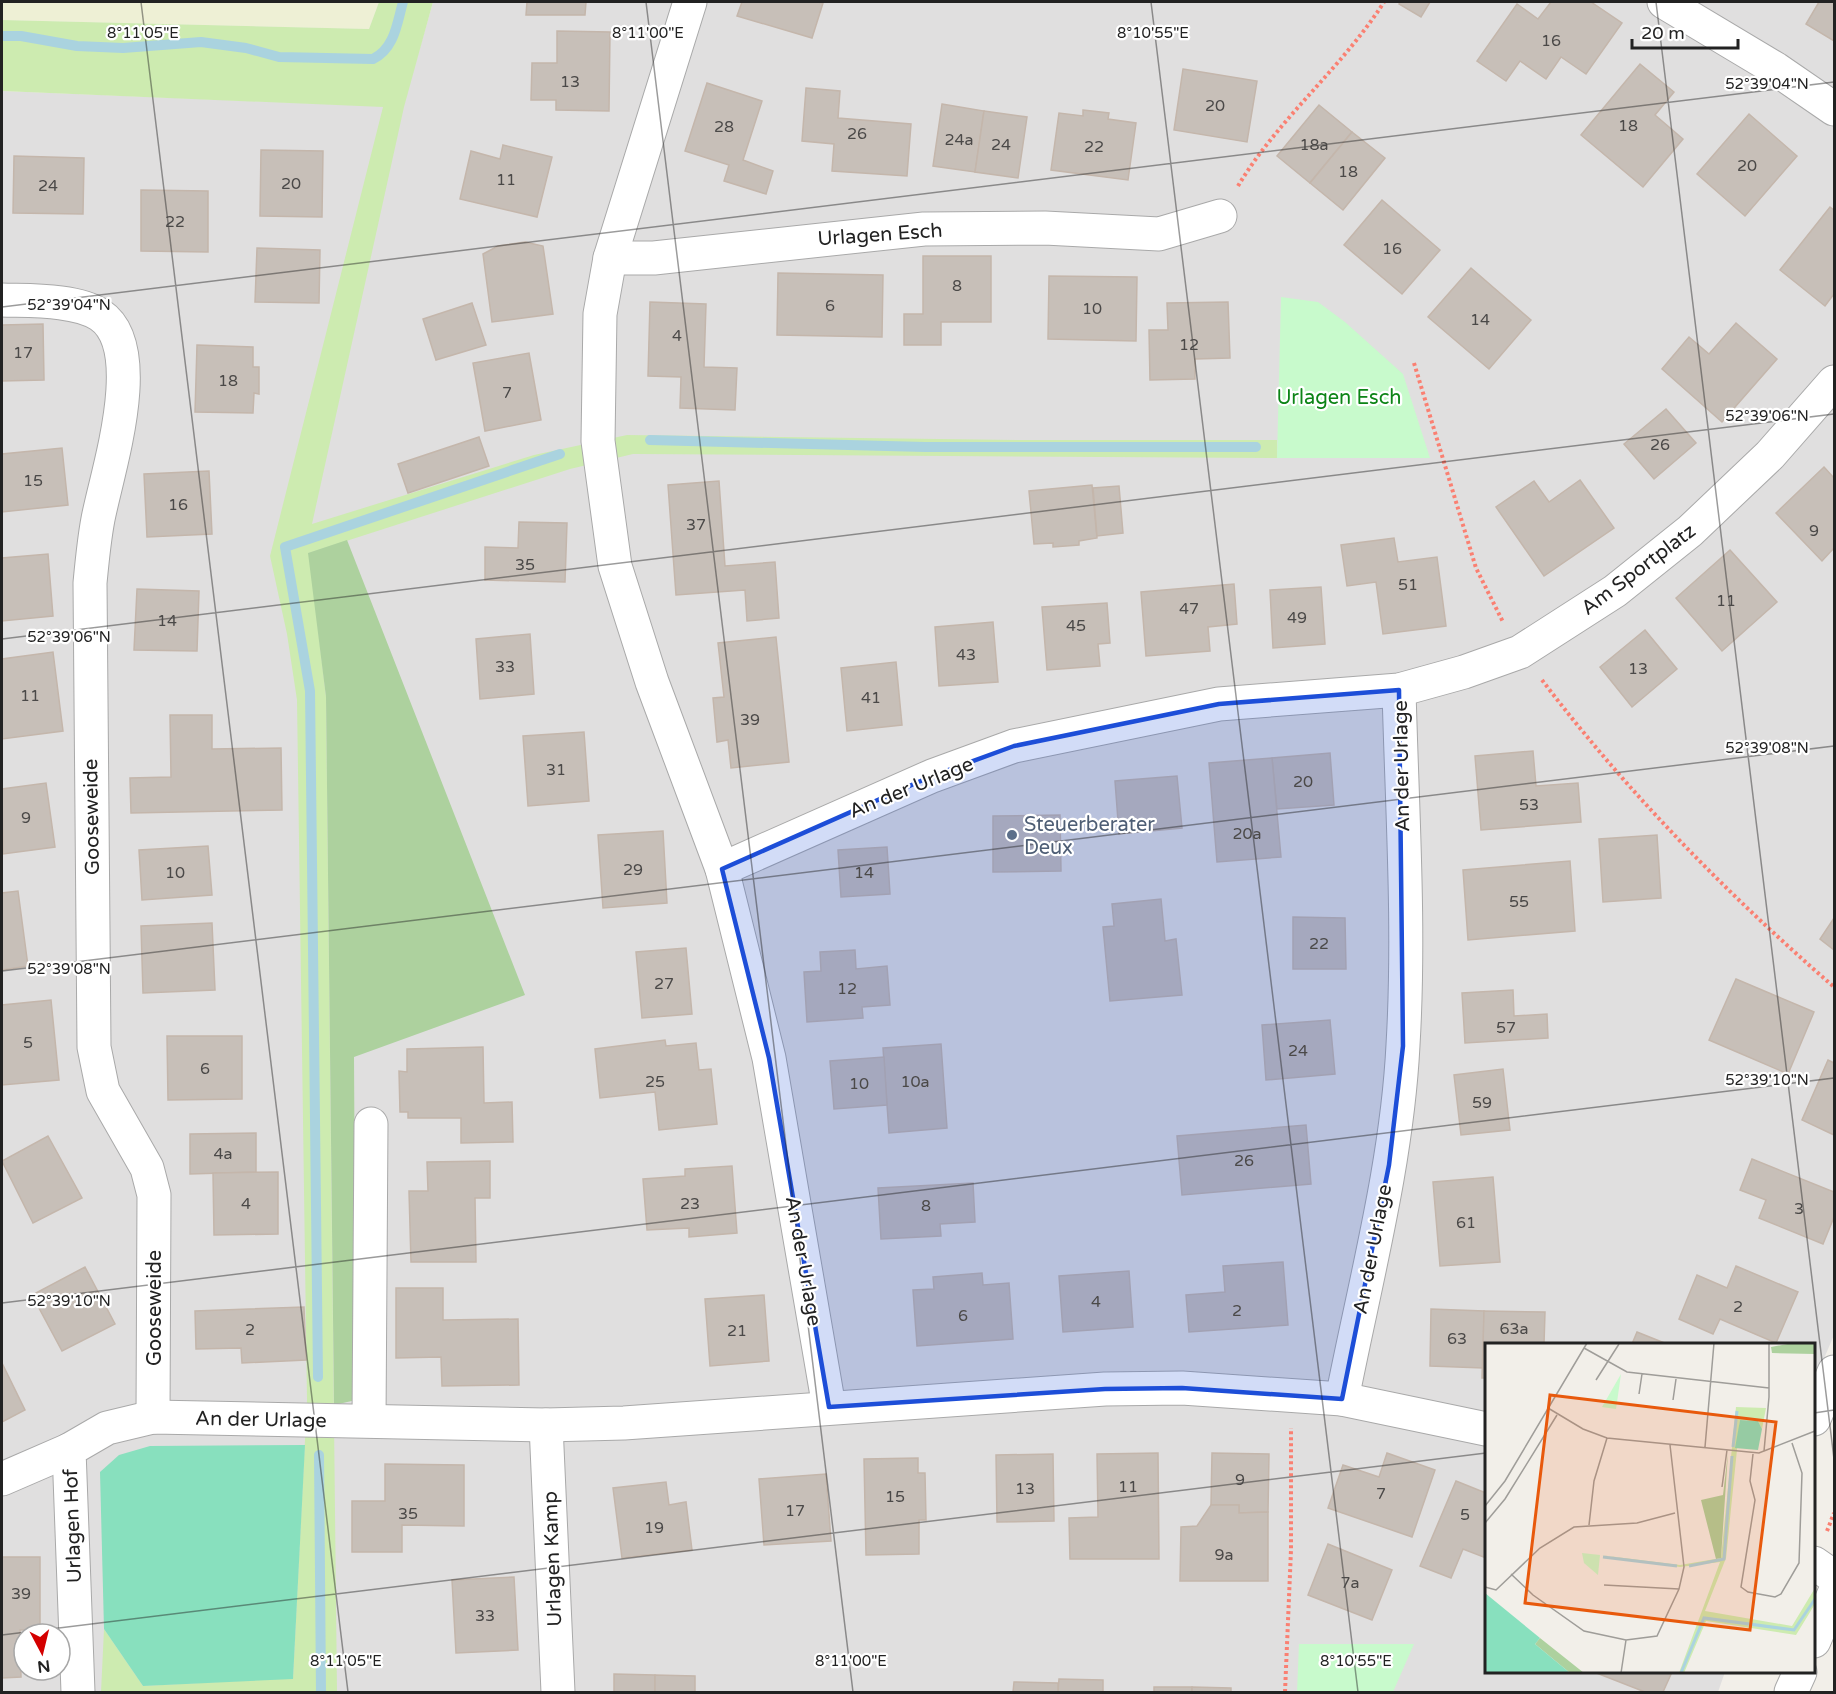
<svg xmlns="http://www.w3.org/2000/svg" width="1836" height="1694" viewBox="0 0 1836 1694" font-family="'Varela Round',sans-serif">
<rect width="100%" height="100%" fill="#f2efe9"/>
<!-- residential -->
<path fill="#e0dfdf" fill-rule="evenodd" d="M433 2H1834V1335L1814 1382V1344H1486V1672H1725L1718 1692H2V91L403 107ZM24 1634H60V1670H24Z"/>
<!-- farmland -->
<path fill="#eef0d5" d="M2 2H379L369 29 2 20Z"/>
<!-- grass -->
<path fill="#cdebb0" d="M379 2H433L404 107 312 524 534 455 627 435 1021 440H1277V458L633 454 570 469 309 553 326 697 337 1692H101L104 1629 143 1686 293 1678 307 1400 297 700 287 634 270 556 383 107 2 91V20L369 29Z"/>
<!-- forest -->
<path fill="#add19e" d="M347 540 525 995 354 1057 356 1400 334 1405 326 697 308 553Z"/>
<!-- park -->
<g fill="#c8facc">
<path d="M1281 297 1318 302 1345 322 1403 374 1430 458H1277Z"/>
<path d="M1299 1644H1414L1393 1692H1297Z"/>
</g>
<!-- pitch -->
<path fill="#88e0be" d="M305 1445 293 1679 143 1686 104 1629 100 1472 119 1455 150 1446Z"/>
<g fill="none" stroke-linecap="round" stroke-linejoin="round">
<!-- stream -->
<g stroke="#aad3df" stroke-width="10">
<path d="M2 36H21L77 46 123 48 201 42 246 48 279 57 373 59C395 48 397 23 403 2"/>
<path d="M650 440 925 447H1256"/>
<path d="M318 1377 310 691 285 547 560 454"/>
<path d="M319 1455 321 1692"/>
</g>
</g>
<!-- building -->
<g fill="#c7bfb8" stroke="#c4b6ab" stroke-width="1.5">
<path d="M527 2H586L585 15H526Z"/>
<path d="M742 2H817L823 3 812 38 737 16Z"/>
<path d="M1400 2H1430L1421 17 1399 4Z"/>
<path d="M1551 2H1591L1622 23 1586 74 1561 57 1546 79 1520 61 1506 81 1477 61 1517 4 1538 19Z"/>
<path d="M1819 2H1834V41L1806 24Z"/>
<path d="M557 31 610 32 609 111 556 110V100H531L532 63H557Z"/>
<path d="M1640 64 1674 92 1655 115 1683 139 1643 187 1581 135Z"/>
<path d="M1183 69 1257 81 1247 142 1174 130Z"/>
<path d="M707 83 762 101 743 160 773 171 766 194 724 181 729 165 685 151Z"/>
<path d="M806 88 840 91 838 118 911 124 907 176 832 171 834 144 802 141Z"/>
<path d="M942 104 984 111 975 172 933 166Z"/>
<path d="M1319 105 1352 132 1310 183 1277 156Z"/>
<path d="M1083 110 1109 113 1108 119 1136 123 1128 180 1051 170 1059 113 1083 116Z"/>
<path d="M984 111 1027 117 1018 178 975 172Z"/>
<path d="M1749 114 1797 156 1745 216 1697 174Z"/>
<path d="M1352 132 1385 158 1343 210 1310 183Z"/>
<path d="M503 145 552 157 537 217 460 199 471 151 500 159Z"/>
<path d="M261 150 323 151 322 217 260 216Z"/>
<path d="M14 156 84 158 83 214 13 213Z"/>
<path d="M141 190 208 191V252L141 251Z"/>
<path d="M1382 200 1440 250 1402 294 1344 245Z"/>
<path d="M1830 207 1834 210V294L1825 306 1780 270Z"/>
<path d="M525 242 543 246 553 314 492 322 483 254 498 246Z"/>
<path d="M257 248 320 250 319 303 255 302Z"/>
<path d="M923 256H991V322H941V345H904V314H923Z"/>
<path d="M1471 268 1531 320 1489 369 1428 317Z"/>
<path d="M778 273 883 275 882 337 777 335Z"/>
<path d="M1049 276 1137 277 1136 341 1048 339Z"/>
<path d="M650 302 706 304 704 367 737 368 735 410 680 408 681 377 648 376Z"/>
<path d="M1228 302 1230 358 1195 359V379L1150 380 1149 330H1168L1167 303Z"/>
<path d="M472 303 486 345 436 360 423 319Z"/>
<path d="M1736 323 1777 359 1722 422 1662 369 1689 337 1709 354Z"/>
<path d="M43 324 44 380 2 381V325Z"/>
<path d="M197 345 253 347V367H259V394L254 393 253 413 195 412Z"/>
<path d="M529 353 541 420 485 431 473 363Z"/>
<path d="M1666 409 1696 443 1654 479 1624 444Z"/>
<path d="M479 437 489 466 408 493 398 464Z"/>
<path d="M62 448 68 505 2 512V454Z"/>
<path d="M1824 467 1834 478V548L1822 561 1776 513Z"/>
<path d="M209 471 212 534 147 537 144 474Z"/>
<path d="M1580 480 1614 528 1544 576 1496 507 1534 481 1549 502Z"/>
<path d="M719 481 725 566 775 562 779 618 747 621 745 590 676 595 668 485Z"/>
<path d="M1092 485 1097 538 1079 541V545L1053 547V543L1034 544 1029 491Z"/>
<path d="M1119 486 1123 533 1097 536 1093 488Z"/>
<path d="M519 522 567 523 565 582 485 580V547L518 548Z"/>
<path d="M1394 538 1398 562 1437 557 1446 626 1383 634 1376 582 1347 586 1341 545Z"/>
<path d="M1730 550 1777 602 1722 651 1676 598Z"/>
<path d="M48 554 53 616 2 621V558Z"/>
<path d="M1234 584 1237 624 1208 627 1210 651 1146 656 1141 592Z"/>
<path d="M1321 587 1325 644 1273 648 1270 590Z"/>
<path d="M137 589 199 591 197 651 134 650Z"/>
<path d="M1107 603 1110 643 1098 644 1100 666 1047 670 1042 607Z"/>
<path d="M993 622 998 682 939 686 935 627Z"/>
<path d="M1645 630 1677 669 1632 707 1600 667Z"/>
<path d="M530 634 534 694 480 699 476 639Z"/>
<path d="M776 637 789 762 731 768 728 740 717 742 713 698 724 697 718 643Z"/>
<path d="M53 652 63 731 2 739V659Z"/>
<path d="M896 662 902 725 847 731 841 668Z"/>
<path d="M170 715H212V749L281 748 282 810 131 813 130 778 171 777Z"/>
<path d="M584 732 589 801 528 806 523 736Z"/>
<path d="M1533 751 1536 786 1578 783 1581 822 1481 830 1475 756Z"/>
<path d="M1330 753 1334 805 1277 809 1272 758Z"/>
<path d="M1272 758 1281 857 1217 862 1209 763Z"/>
<path d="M1177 776 1182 828 1119 834 1115 781Z"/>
<path d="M46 783 55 847 3 854 2 789Z"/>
<path d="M1060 815 1061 871 993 872V816Z"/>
<path d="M663 831 667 903 603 908 598 835Z"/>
<path d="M1657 835 1661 898 1603 902 1599 839Z"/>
<path d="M208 846 212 895 142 900 139 850Z"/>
<path d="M887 847 890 894 841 897 838 850Z"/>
<path d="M1570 861 1575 931 1468 940 1463 870Z"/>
<path d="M18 891 28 966 2 970V893Z"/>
<path d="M1161 899 1165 941 1176 939 1182 995 1110 1001 1103 927 1114 926 1112 904Z"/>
<path d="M1293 917 1345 918 1346 969H1293Z"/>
<path d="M1834 918V950L1820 939Z"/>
<path d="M212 923 215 990 143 993 141 926Z"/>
<path d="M686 948 692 1014 642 1018 636 952Z"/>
<path d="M855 950 856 969 887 966 890 1005 862 1007 863 1018 807 1022 804 972 821 971 820 952Z"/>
<path d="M1736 979 1814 1012 1788 1074 1709 1040Z"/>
<path d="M1513 990 1514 1016 1547 1014 1548 1038 1465 1043 1462 993Z"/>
<path d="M51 1000 59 1080 2 1085V1005Z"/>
<path d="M1330 1020 1335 1074 1266 1080 1262 1025Z"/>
<path d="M167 1036H242V1099L168 1100Z"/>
<path d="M665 1040 666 1046 696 1043 699 1070 711 1069 717 1124 659 1130 655 1092 600 1098 595 1049Z"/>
<path d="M941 1044 947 1128 889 1133 883 1048Z"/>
<path d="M483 1047 484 1103 512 1102 513 1142 461 1143V1118H408V1112H400L399 1071 407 1072V1049Z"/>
<path d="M884 1057 887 1105 834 1109 830 1061Z"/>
<path d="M1828 1060 1834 1063V1135L1802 1120Z"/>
<path d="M1503 1069 1510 1130 1461 1135 1454 1075Z"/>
<path d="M1306 1125 1311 1184 1182 1195 1177 1136Z"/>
<path d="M256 1133V1172L190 1174V1134Z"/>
<path d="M48 1136 82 1198 33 1223 2 1161Z"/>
<path d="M1752 1159 1834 1192V1217L1823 1244 1759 1218 1766 1200 1740 1190Z"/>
<path d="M490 1161V1198H475L476 1262H411L409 1191H428L427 1162Z"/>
<path d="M732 1166 737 1233 689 1237V1228L647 1230 643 1179 685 1176V1169Z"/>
<path d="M278 1172V1234L214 1235 213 1173Z"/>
<path d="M1493 1177 1500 1262 1440 1266 1433 1182Z"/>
<path d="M973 1183 975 1222 940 1224 941 1236 881 1239 878 1188Z"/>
<path d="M1283 1262 1288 1325 1189 1332 1186 1295 1225 1292 1223 1266Z"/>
<path d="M1736 1266 1798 1292 1776 1343 1720 1319 1713 1334 1679 1319 1697 1275 1727 1288Z"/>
<path d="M85 1267 115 1324 62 1351 32 1295Z"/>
<path d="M1129 1271 1133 1327 1063 1332 1059 1276Z"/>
<path d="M982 1273 983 1285 1009 1283 1013 1339 917 1346 913 1290 934 1289 933 1277Z"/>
<path d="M396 1288H443V1320L518 1319 519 1385 442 1386 441 1357 396 1358Z"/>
<path d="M764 1295 769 1361 710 1366 705 1299Z"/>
<path d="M304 1307 306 1360 242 1363 241 1348 196 1349 195 1311Z"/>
<path d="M1431 1309 1484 1311 1483 1368 1430 1366Z"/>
<path d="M1484 1311 1545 1312 1544 1344H1486V1378H1482Z"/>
<path d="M1637 1332 1667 1344H1632Z"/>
<path d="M2 1363 25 1410 2 1422Z"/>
<path d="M1158 1453 1159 1559H1070L1069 1518 1098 1517 1097 1454Z"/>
<path d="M1212 1453 1269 1454 1268 1512 1239 1513V1505H1211Z"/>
<path d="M1387 1453 1435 1470 1412 1537 1328 1508 1343 1465 1379 1477Z"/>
<path d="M1053 1454 1054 1521 997 1522 996 1455Z"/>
<path d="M918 1458V1473H925L926 1520H919V1554L866 1555 864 1459Z"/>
<path d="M385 1464 464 1465V1526L402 1525V1552H352V1501H385Z"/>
<path d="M826 1474 831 1541 764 1545 759 1479Z"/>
<path d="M1456 1481 1486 1493V1558L1463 1549 1451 1578 1420 1566Z"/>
<path d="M666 1482 669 1505 686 1502 692 1550 622 1558 613 1488Z"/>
<path d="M1211 1505H1239V1513L1268 1512V1581H1180L1181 1527 1197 1526Z"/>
<path d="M1328 1544 1392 1570 1372 1620 1308 1595Z"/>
<path d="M2 1557H40V1630H20L21 1677 2 1678Z"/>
<path d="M514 1577 518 1650 456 1653 452 1580Z"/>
<path d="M1594 1672H1672L1663 1692H1645Z"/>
<path d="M614 1674 655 1675V1692H614Z"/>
<path d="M655 1675 695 1676V1692H655Z"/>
<path d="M1059 1679 1103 1680V1692H1058Z"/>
<path d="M1014 1682 1058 1683V1692H1013Z"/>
<rect x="1154" y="1687" width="38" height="5"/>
<path d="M1192 1687 1231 1688V1692H1192Z"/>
</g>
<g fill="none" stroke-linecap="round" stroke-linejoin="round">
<!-- minor casing -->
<g stroke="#a9a9a9" stroke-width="35">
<g id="minor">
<path d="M690 2 610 258 600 314 598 441 615 566 652 682 722 869 769 1058 829 1407"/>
<path d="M1664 2 1776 69 1834 109"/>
<path d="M610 258H654L924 229 1045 228 1159 234 1220 216"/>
<path d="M2 300C29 301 76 299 100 315 149 348 107 472 98 519 94 540 92 562 90 583L94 1047 103 1091 147 1168 154 1195 153 1417"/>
<path d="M722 869 932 776 1014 746 1219 704 1399 690 1464 672 1520 652 1615 591 1690 531 1770 455 1834 382"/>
<path d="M1342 1399C1365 1282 1397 1164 1403 1045 1410 927 1402 808 1399 690"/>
<path d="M1814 1419 1834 1372"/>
<path d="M369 1420 371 1124"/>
<path d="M546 1425 558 1692"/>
<path d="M2 1479 69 1450"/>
<path d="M1814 1563 1834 1577"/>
<path d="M1814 1641 1834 1594"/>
<path d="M78 1692 69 1450 107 1428 153 1417 546 1425 624 1423 1105 1389 1182 1388 1342 1399 1486 1429"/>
<path d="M1791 1692 1800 1672"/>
</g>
</g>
<!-- path -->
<g stroke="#fa8072" stroke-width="4" stroke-dasharray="3 3" stroke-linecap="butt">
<path d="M1238 186C1278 119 1342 68 1384 2"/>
<path d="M1414 363 1476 568 1503 622"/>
<path d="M1542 680C1628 793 1727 894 1834 987"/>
<path d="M1827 1531 1834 1513"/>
<path d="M1285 1692 1291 1550V1428"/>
</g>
<!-- minor -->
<use href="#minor" stroke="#fff" stroke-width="33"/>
</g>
<!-- marked area -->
<path fill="#1d4ed8" fill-opacity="0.2" stroke="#1d4ed8" stroke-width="4.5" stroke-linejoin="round" d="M1399 690 1403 1046 1389 1165 1342 1399 1182 1388 1105 1389 829 1407 769 1058 722 869 932 776 1014 746 1219 704Z"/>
<!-- ticks -->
<path fill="none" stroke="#222" stroke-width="1.5" stroke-opacity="0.45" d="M141 2 348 1692M646 2 853 1692M1151 2 1358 1692M1656 2 1834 1459M2 307 1834 82M2 639 1834 414M2 971 1834 746M2 1303 1834 1078M1814 1413 1834 1410M2 1635 1486 1453"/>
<!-- markers -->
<circle fill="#5c6f8a" stroke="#fff" stroke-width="2" cx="1012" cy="835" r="6"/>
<g text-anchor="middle" stroke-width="4.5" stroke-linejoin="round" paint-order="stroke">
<!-- number labels -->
<g font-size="16" fill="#4b4948">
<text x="1551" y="46">16</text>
<text x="570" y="87">13</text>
<text x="1215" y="111">20</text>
<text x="1628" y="131">18</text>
<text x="724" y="132">28</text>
<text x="857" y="139">26</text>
<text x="959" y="145">24a</text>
<text x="1001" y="150">24</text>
<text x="1314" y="150">18a</text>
<text x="1094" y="152">22</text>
<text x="1747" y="171">20</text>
<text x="1348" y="177">18</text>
<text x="506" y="185">11</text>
<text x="291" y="189">20</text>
<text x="48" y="191">24</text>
<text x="175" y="227">22</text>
<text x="1392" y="254">16</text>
<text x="957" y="291">8</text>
<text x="830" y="311">6</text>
<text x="1092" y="314">10</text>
<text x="1480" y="325">14</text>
<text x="677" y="341">4</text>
<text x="1189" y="350">12</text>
<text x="23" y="358">17</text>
<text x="228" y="386">18</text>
<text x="507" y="398">7</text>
<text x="1660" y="450">26</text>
<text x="33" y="486">15</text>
<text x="178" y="510">16</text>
<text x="696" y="530">37</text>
<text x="1814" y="536">9</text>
<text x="525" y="570">35</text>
<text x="1408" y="590">51</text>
<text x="1726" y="606">11</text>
<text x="1189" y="614">47</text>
<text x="1297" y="623">49</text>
<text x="167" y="626">14</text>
<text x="1076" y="631">45</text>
<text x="966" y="660">43</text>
<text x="505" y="672">33</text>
<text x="1638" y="674">13</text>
<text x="30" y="701">11</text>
<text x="871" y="703">41</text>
<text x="750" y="725">39</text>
<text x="556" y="775">31</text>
<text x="1303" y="787">20</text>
<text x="1529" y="810">53</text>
<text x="26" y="823">9</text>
<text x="1247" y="839">20a</text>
<text x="633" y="875">29</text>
<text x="175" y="878">10</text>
<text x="864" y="878">14</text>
<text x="1519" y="907">55</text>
<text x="1319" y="949">22</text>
<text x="664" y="989">27</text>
<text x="847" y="994">12</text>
<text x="1506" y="1033">57</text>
<text x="28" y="1048">5</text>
<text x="1298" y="1056">24</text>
<text x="205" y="1074">6</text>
<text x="655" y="1087">25</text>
<text x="915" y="1087">10a</text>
<text x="859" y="1089">10</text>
<text x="1482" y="1108">59</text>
<text x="223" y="1159">4a</text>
<text x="1244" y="1166">26</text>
<text x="246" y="1209">4</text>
<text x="690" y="1209">23</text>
<text x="926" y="1211">8</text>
<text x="1799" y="1214">3</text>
<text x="1466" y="1228">61</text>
<text x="1096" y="1307">4</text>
<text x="1738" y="1312">2</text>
<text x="1237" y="1316">2</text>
<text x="963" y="1321">6</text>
<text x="1514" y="1334">63a</text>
<text x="250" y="1335">2</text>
<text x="737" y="1336">21</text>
<text x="1457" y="1344">63</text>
<text x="1240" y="1485">9</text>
<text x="1128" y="1492">11</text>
<text x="1025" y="1494">13</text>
<text x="1381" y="1499">7</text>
<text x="895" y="1502">15</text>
<text x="795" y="1516">17</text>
<text x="408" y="1519">35</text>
<text x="1465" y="1520">5</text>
<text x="654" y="1533">19</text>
<text x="1224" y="1560">9a</text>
<text x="1350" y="1588">7a</text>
<text x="21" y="1599">39</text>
<text x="485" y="1621">33</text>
</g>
<!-- street labels -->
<g font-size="20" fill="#222" stroke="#fff">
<text transform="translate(880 234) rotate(-4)" y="7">Urlagen Esch</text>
<text transform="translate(1638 569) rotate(-37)" y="7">Am Sportplatz</text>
<text transform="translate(1401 766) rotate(-91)" y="7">An der Urlage</text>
<text transform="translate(911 787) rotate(-22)" y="7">An der Urlage</text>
<text transform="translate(91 817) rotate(-91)" y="7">Gooseweide</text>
<text transform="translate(1372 1249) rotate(-79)" y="7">An der Urlage</text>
<text transform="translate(804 1261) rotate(80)" y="7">An der Urlage</text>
<text transform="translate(154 1308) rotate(-90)" y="7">Gooseweide</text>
<text transform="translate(261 1419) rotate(1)" y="7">An der Urlage</text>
<text transform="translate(72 1526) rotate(-92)" y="7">Urlagen Hof</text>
<text transform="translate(552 1559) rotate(-92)" y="7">Urlagen Kamp</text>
</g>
<!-- park labels -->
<g font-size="20" fill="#0c8416" stroke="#fff">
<text x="1339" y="404">Urlagen Esch</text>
</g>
<!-- service labels -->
<g font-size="20" fill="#4e5e75" stroke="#fff" text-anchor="start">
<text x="1024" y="831">Steuerberater<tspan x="1024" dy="23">Deux</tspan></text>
</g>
</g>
<!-- overview -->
<g transform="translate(1485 1343)">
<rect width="330" height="330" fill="#f2efe9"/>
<path d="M251 64 281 65 277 86 273 78 255 77 241 215 220 268 307 283 330 245V261L311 292 221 278 199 330H194L235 219 195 224 115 212 195 222 236 215Z" fill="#cdebb0"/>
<path d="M308 0H330V11L287 10 286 4ZM243 110 236 215 231 216 216 157 238 152ZM55 295 99 330H85L50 301Z" fill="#add19e"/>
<path d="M136 31 131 66 117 64ZM97 210 115 212 113 232 99 220Z" fill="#c8facc"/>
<path d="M255 77 273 78 277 86 273 107 250 105ZM0 250 55 295 50 301 85 330H0Z" fill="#88e0be"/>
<path fill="none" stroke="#aad3df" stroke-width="3" d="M248 104 252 68M118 214 192 223M204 223 239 216 247 113M196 330 219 275 309 287 330 256"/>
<path fill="none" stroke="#9f9d99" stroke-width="1.5" d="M99 5 142 29 284 45M111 37 134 1M154 51 157 31M188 57 191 36M63 65 98 86 122 95 274 110 279 108 284 54V0M220 104 229 0M279 108 330 88M268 111 265 138 270 157 256 244 263 249 290 254 296 251 314 220 317 130 307 100M237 144 242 107M0 163 20 138 102 0M0 180 20 156 72 72M104 182 109 138 122 95M26 231 48 252 99 288 141 297 172 293 194 246 199 224 185 102M119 242 194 246M0 244 11 247 55 205 89 184 152 180 190 170M136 330 141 297"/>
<path fill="#e8590c" fill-opacity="0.15" stroke="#e8590c" stroke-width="3" d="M65 52 291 79 265 287 40 260Z"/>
<rect width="330" height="330" fill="none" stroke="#222" stroke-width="3"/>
</g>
<g font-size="15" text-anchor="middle" fill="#222" stroke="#fff" stroke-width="4.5" stroke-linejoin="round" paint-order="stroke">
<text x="143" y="38">8°11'05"E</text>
<text x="648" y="38">8°11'00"E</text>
<text x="1153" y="38">8°10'55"E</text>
<text x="1767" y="89">52°39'04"N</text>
<text x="69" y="310">52°39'04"N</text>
<text x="1767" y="421">52°39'06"N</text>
<text x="69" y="642">52°39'06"N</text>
<text x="1767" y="753">52°39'08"N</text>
<text x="69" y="974">52°39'08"N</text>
<text x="1767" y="1085">52°39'10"N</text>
<text x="69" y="1306">52°39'10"N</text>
<text x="346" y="1666">8°11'05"E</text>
<text x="851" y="1666">8°11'00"E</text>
<text x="1356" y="1666">8°10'55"E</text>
</g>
<!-- border -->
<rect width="1836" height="1694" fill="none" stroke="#222222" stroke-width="6"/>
<!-- north arrow -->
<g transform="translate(42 1652) rotate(173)"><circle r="28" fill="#ffffff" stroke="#a7a7a7" stroke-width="1.5"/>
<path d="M0-4.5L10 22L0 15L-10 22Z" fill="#d40000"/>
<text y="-9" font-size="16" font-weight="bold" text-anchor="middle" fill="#222222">N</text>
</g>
<!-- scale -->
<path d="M1632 39v9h106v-9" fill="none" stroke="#222222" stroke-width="3"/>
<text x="1641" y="39" font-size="18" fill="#222222" stroke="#ffffff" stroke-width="4.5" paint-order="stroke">20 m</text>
</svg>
